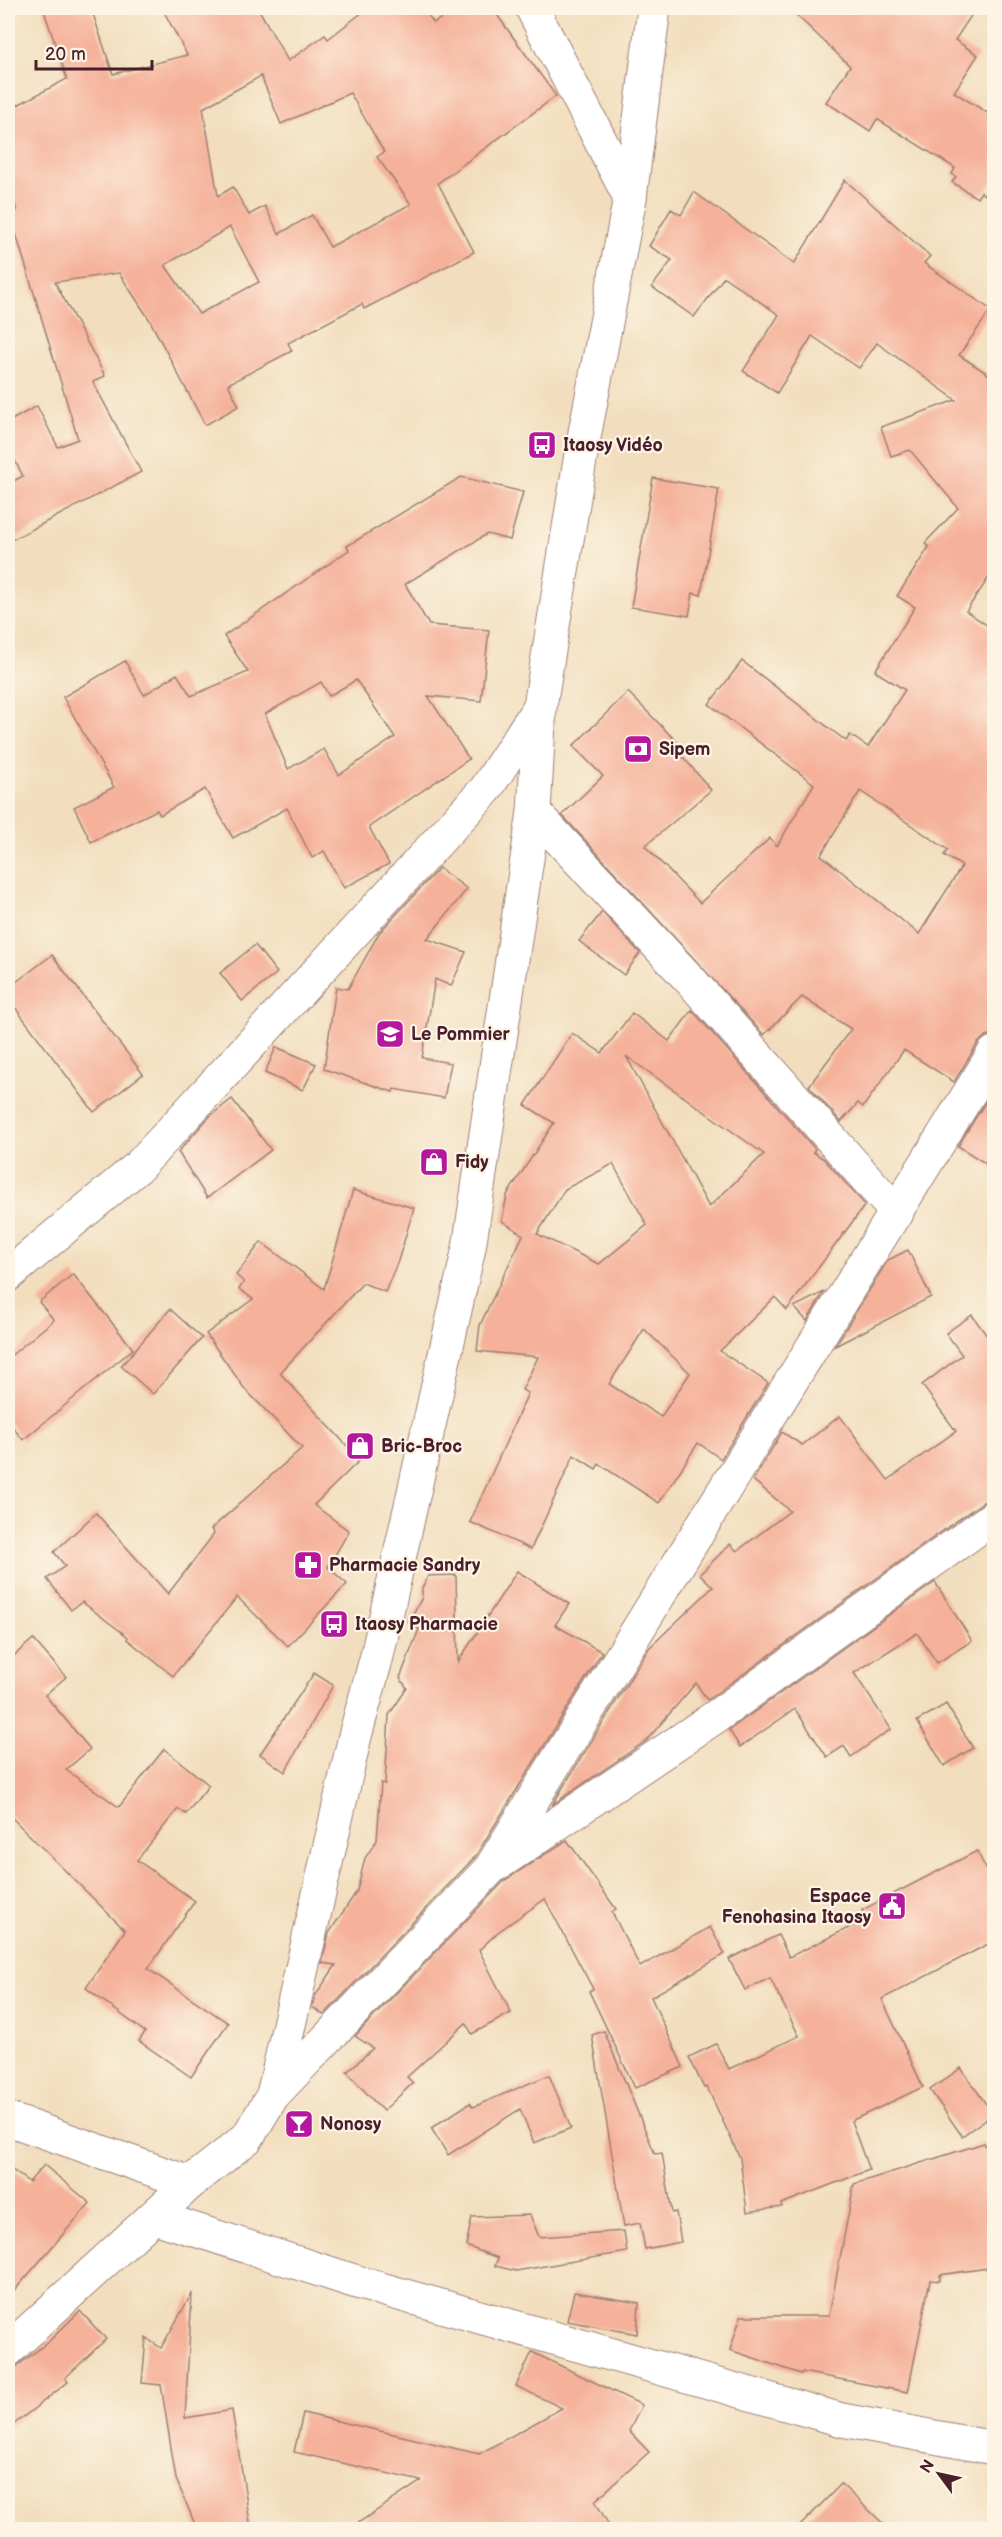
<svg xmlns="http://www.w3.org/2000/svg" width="1002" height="2537" viewBox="0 0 1002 2537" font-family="'Balsamiq Sans',sans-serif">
<rect width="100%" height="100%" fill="#fcf5e5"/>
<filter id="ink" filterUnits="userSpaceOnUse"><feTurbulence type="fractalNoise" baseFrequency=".0167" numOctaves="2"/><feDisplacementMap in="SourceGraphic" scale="12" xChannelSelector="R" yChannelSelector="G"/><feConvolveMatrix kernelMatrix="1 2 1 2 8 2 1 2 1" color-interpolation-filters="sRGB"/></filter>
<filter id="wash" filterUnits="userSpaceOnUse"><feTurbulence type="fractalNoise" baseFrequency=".008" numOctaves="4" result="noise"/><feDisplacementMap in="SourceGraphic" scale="24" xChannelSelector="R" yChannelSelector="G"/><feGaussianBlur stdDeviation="1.35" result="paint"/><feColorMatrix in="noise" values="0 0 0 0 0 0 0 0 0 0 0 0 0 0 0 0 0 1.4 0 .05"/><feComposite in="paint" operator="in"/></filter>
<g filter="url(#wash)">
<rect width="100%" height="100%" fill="#f2debe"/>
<g id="blocks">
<!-- building -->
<g fill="#f5b19a" fill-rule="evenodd">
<path d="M43 8H91L113 74 187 55 162 8H258L288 61 325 35 328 39 368 8H422L434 23 456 8H492L556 96 438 183 474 252 364 309 362 304 288 343 292 351 228 384 239 406 205 425 149 319 119 273 55 282 105 376 93 382 141 472 8 542V484L23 476 8 448V422L37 406 58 447 78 439 10 214 17 211 8 180V110L67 79ZM261 76 281 124 350 93 384 152 377 157 411 204 330 247 312 215 279 234 265 206 249 215 233 187 218 196 203 108ZM230 227 259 282 199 314 165 265Z"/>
<path d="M789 8H976L955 40 978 55 954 92 994 117V179L984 195 981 192 977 198 952 182 956 177 952 174 955 168 877 119 870 131 826 102 850 66Z"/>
<path d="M845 180 930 256 924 263 991 310 959 355 994 378V570L966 611 994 630V1034L986 1036 978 1043 954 1082 904 1050 863 1107 858 1103 841 1122 809 1086 851 1029 802 997 764 1035 562 815 603 776 573 746 628 692 677 742 673 745 711 790 645 846 700 903 770 838 777 846 814 784 709 704 742 661 846 741 850 735 868 747 905 690 875 671 915 607 897 596 929 547 925 543 958 508 910 450 891 456 881 427 956 400 877 343 859 368 812 336 777 393 743 371 779 315 724 277 694 317 652 287 672 260 649 246 671 209 681 215 694 192 794 264ZM860 791 948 850 944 855 962 866 919 934 821 855Z"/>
<path d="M461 477 523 492 510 540 487 534 405 584 429 625 489 630 481 701 428 696 469 759 369 827 389 864 344 888 324 851 312 858 287 808 233 838 205 789 160 815 157 810 91 842 74 807 114 787 63 697 125 661 144 695 177 674 191 696 248 672 224 636 349 550 347 546ZM356 680 395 737 339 775 324 749 288 769 265 714 321 682 329 696Z"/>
<path d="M653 478 719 489 701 595 693 593 689 616 631 607Z"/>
<path d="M439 868 467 889 427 939 466 952 451 986 435 979 422 1058 451 1063 444 1098 394 1089 393 1092 324 1069 336 987 348 989 379 933Z"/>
<path d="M602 912 640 953 624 975 579 941Z"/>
<path d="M255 945 277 973 242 1001 220 973Z"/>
<path d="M52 955 143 1074 94 1112 8 998V988Z"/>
<path d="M692 1010 815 1149 813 1152 824 1159 865 1205 787 1310 775 1297 720 1351 768 1383 721 1459 698 1443 659 1503 599 1464 596 1469 574 1455 531 1549 470 1522 528 1393 522 1390 538 1357 477 1351 480 1325 523 1235 502 1221 507 1195 554 1123 525 1105 572 1033 602 1053 632 1013 669 1041ZM626 1056 764 1154 709 1207ZM613 1164 647 1225 599 1264 537 1234 565 1189ZM644 1329 690 1373 661 1417 609 1384Z"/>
<path d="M276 1047 316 1064 303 1090 265 1073Z"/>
<path d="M994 1088V1169L958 1146Z"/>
<path d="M232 1099 271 1150 207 1198 178 1152 210 1116Z"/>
<path d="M353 1190 414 1208 398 1261 385 1292 363 1283 280 1373 360 1460 314 1505 349 1531 328 1567 347 1584 288 1646 237 1597 173 1676 127 1639 128 1637 82 1602 71 1610 47 1579 65 1566 54 1552 96 1513 168 1594 214 1534 211 1529 302 1448 244 1388 206 1334 253 1299 239 1289 244 1282 236 1275 261 1242 324 1289Z"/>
<path d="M908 1250 931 1297 835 1346 888 1260Z"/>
<path d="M73 1274 133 1349 23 1440 8 1421V1358L54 1320 39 1302Z"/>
<path d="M824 1292 807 1321 794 1307Z"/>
<path d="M170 1309 202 1338 153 1394 121 1366Z"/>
<path d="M972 1315 987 1336 994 1330V1499L983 1502 707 1700 696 1683 646 1741 552 1805 649 1648 713 1587 700 1574 730 1544 737 1551 790 1511 753 1480 782 1432 802 1445 840 1416 888 1480 956 1431 922 1385 962 1355 946 1333Z"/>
<path d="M517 1571 569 1604 555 1625 602 1652 475 1857 324 2015 312 2007 315 1996 336 1965 322 1963 329 1933 357 1891 365 1858 377 1840 381 1783 385 1784 389 1715 407 1688 400 1678 419 1629 408 1622 422 1598V1588L428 1576 456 1575 458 1662Z"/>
<path d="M935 1582 972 1641 937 1663 917 1633 854 1673 891 1729 851 1757 844 1746 827 1757 795 1709 740 1747 729 1730Z"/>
<path d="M33 1639 66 1677 45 1695 90 1749 66 1770 119 1807 164 1749 209 1785 186 1814 178 1809 137 1860 195 1901 148 1969 228 2023 191 2077 139 2041 145 2032 86 1988 125 1930 8 1814V1661Z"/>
<path d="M314 1673 333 1685 285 1772 260 1754Z"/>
<path d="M946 1704 973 1748 944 1766 917 1721Z"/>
<path d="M567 1840 616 1909 612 1912 640 1967 710 1927 725 1954 651 1997 683 2067 635 2088 589 1991 593 1989 545 1899 498 1932 479 1950 511 2013 472 2034 466 2023 407 2077 413 2083 383 2111 347 2072 373 2048 355 2036 505 1880Z"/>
<path d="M977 1851 994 1885V1941L882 1999 923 2087 851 2121 869 2170 781 2204 782 2207 747 2212 740 2158 707 2087 704 2088 689 2057 716 2044 729 2069 799 2036 770 1978 745 1990 729 1959 778 1935 789 1957 867 1919 862 1910Z"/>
<path d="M604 2031 655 2154 662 2153 672 2213 676 2212 681 2242 645 2249 640 2223 624 2226 592 2035Z"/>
<path d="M961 2068 993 2114 962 2136 930 2090Z"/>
<path d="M549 2075 571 2128 534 2143 520 2109 448 2155 431 2128 470 2103 473 2107Z"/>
<path d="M984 2143 994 2163V2267L940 2275V2281L930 2280 908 2392 802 2372 801 2374 730 2350 741 2316H829L854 2184Z"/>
<path d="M44 2165 90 2203 8 2298V2167L29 2182Z"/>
<path d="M530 2215 539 2237 624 2231 627 2252 516 2271 495 2266 498 2258 466 2246 472 2217Z"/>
<path d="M574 2292 639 2303 637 2334 567 2321Z"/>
<path d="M192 2293 185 2418 232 2410 251 2529H197L176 2479 161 2385 142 2383 146 2338 161 2348Z"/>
<path d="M80 2311 106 2339 65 2378 68 2382 8 2429V2373L48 2342Z"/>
<path d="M532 2352 642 2405 629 2431 649 2452 595 2501 611 2529H349L421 2481 294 2452 303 2413 479 2454 562 2408 516 2386Z"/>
<path d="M841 2484 889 2529H797Z"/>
</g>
</g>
</g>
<g filter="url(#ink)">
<use href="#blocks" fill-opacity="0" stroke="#9e7e74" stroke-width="1.5"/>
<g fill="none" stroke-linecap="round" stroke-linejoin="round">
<!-- minor casing -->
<g stroke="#9e7e74" stroke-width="35">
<g id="minor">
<path d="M532 8 630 198"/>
<path d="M534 812 692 982 897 1213"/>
<path d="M8 1275 138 1167 486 789 540 706"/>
<path d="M499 1863 721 1713 994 1517"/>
<path d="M273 2095 490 1869 994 1053"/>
<path d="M8 2119 190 2183"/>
</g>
</g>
<!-- tertiary casing -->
<g stroke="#9e7e74" stroke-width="35">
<g id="tertiary">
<path d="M155 2217 360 2283 842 2420 994 2448"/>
<path d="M8 2350 190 2183 247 2138 273 2095 355 1736 377 1656 469 1248 534 812 540 706 582 448 630 198 654 8"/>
</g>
</g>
<!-- minor -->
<use href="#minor" stroke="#fff" stroke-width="33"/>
<!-- tertiary -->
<use href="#tertiary" stroke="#fff" stroke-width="33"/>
</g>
</g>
<!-- icons -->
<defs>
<g id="bus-square" transform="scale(1.5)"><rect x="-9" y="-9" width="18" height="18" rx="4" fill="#b5179e" stroke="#fcf5e5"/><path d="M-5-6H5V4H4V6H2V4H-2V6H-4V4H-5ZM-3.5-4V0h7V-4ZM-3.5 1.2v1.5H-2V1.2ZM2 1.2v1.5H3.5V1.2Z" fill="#fff"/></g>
<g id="bank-square" transform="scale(1.5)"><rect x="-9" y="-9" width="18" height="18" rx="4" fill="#b5179e" stroke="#fcf5e5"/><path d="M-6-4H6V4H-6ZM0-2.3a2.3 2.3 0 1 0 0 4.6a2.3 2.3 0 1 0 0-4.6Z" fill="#fff"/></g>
<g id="school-square" transform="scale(1.5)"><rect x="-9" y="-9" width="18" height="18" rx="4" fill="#b5179e" stroke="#fcf5e5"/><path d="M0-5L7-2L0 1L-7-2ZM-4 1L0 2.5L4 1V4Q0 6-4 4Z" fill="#fff"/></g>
<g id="shop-square" transform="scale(1.5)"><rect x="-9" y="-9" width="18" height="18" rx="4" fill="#b5179e" stroke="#fcf5e5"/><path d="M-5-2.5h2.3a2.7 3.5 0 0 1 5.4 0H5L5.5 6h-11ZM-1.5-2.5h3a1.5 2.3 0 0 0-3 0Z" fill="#fff"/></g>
<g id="pharmacy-square" transform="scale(1.5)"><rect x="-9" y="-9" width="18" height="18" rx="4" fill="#b5179e" stroke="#fcf5e5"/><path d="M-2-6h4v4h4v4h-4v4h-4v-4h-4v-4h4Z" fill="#fff"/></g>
<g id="civic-square" transform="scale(1.5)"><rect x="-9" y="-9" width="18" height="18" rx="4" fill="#b5179e" stroke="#fcf5e5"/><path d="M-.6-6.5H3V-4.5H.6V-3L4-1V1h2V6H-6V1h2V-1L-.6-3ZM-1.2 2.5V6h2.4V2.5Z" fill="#fff"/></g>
<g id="bar-square" transform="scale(1.5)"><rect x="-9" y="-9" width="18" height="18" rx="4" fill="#b5179e" stroke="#fcf5e5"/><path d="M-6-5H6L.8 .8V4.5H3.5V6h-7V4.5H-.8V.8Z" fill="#fff"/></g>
</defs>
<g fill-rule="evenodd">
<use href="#bus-square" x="542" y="445"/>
<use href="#bank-square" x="638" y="749"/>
<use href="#school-square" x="390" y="1034"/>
<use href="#shop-square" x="434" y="1162"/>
<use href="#shop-square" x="360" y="1446"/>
<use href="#pharmacy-square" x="308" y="1565"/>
<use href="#bus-square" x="334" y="1624"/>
<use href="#civic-square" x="892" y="1906"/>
<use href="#bar-square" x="299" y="2124"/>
</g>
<g text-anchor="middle" stroke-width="4.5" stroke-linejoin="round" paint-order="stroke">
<!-- poi labels -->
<g font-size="18" font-weight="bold" fill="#4a1f2b" stroke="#fcf5e5" text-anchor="start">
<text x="563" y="451">Itaosy Vidéo</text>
<text x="659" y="755">Sipem</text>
<text x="411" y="1040">Le Pommier</text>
<text x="455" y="1168">Fidy</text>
<text x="381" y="1452">Bric-Broc</text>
<text x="329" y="1571">Pharmacie Sandry</text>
<text x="355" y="1630">Itaosy Pharmacie</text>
<text x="871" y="1902" text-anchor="end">Espace<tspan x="871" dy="21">Fenohasina Itaosy</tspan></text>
<text x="320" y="2130">Nonosy</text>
</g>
</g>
<!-- margin -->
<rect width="1002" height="2537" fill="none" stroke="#fcf5e5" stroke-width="30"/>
<!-- north arrow -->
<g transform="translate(939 2474) rotate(303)" stroke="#fcf5e5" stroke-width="4.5" paint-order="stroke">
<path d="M0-4.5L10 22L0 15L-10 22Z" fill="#4a1f2b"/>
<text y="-9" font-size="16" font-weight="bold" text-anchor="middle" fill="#4a1f2b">N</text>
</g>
<!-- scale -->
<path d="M36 60v9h116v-9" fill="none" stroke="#4a1f2b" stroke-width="3"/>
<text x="45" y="60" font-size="18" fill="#4a1f2b" stroke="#fcf5e5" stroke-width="4.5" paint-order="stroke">20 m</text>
</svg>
